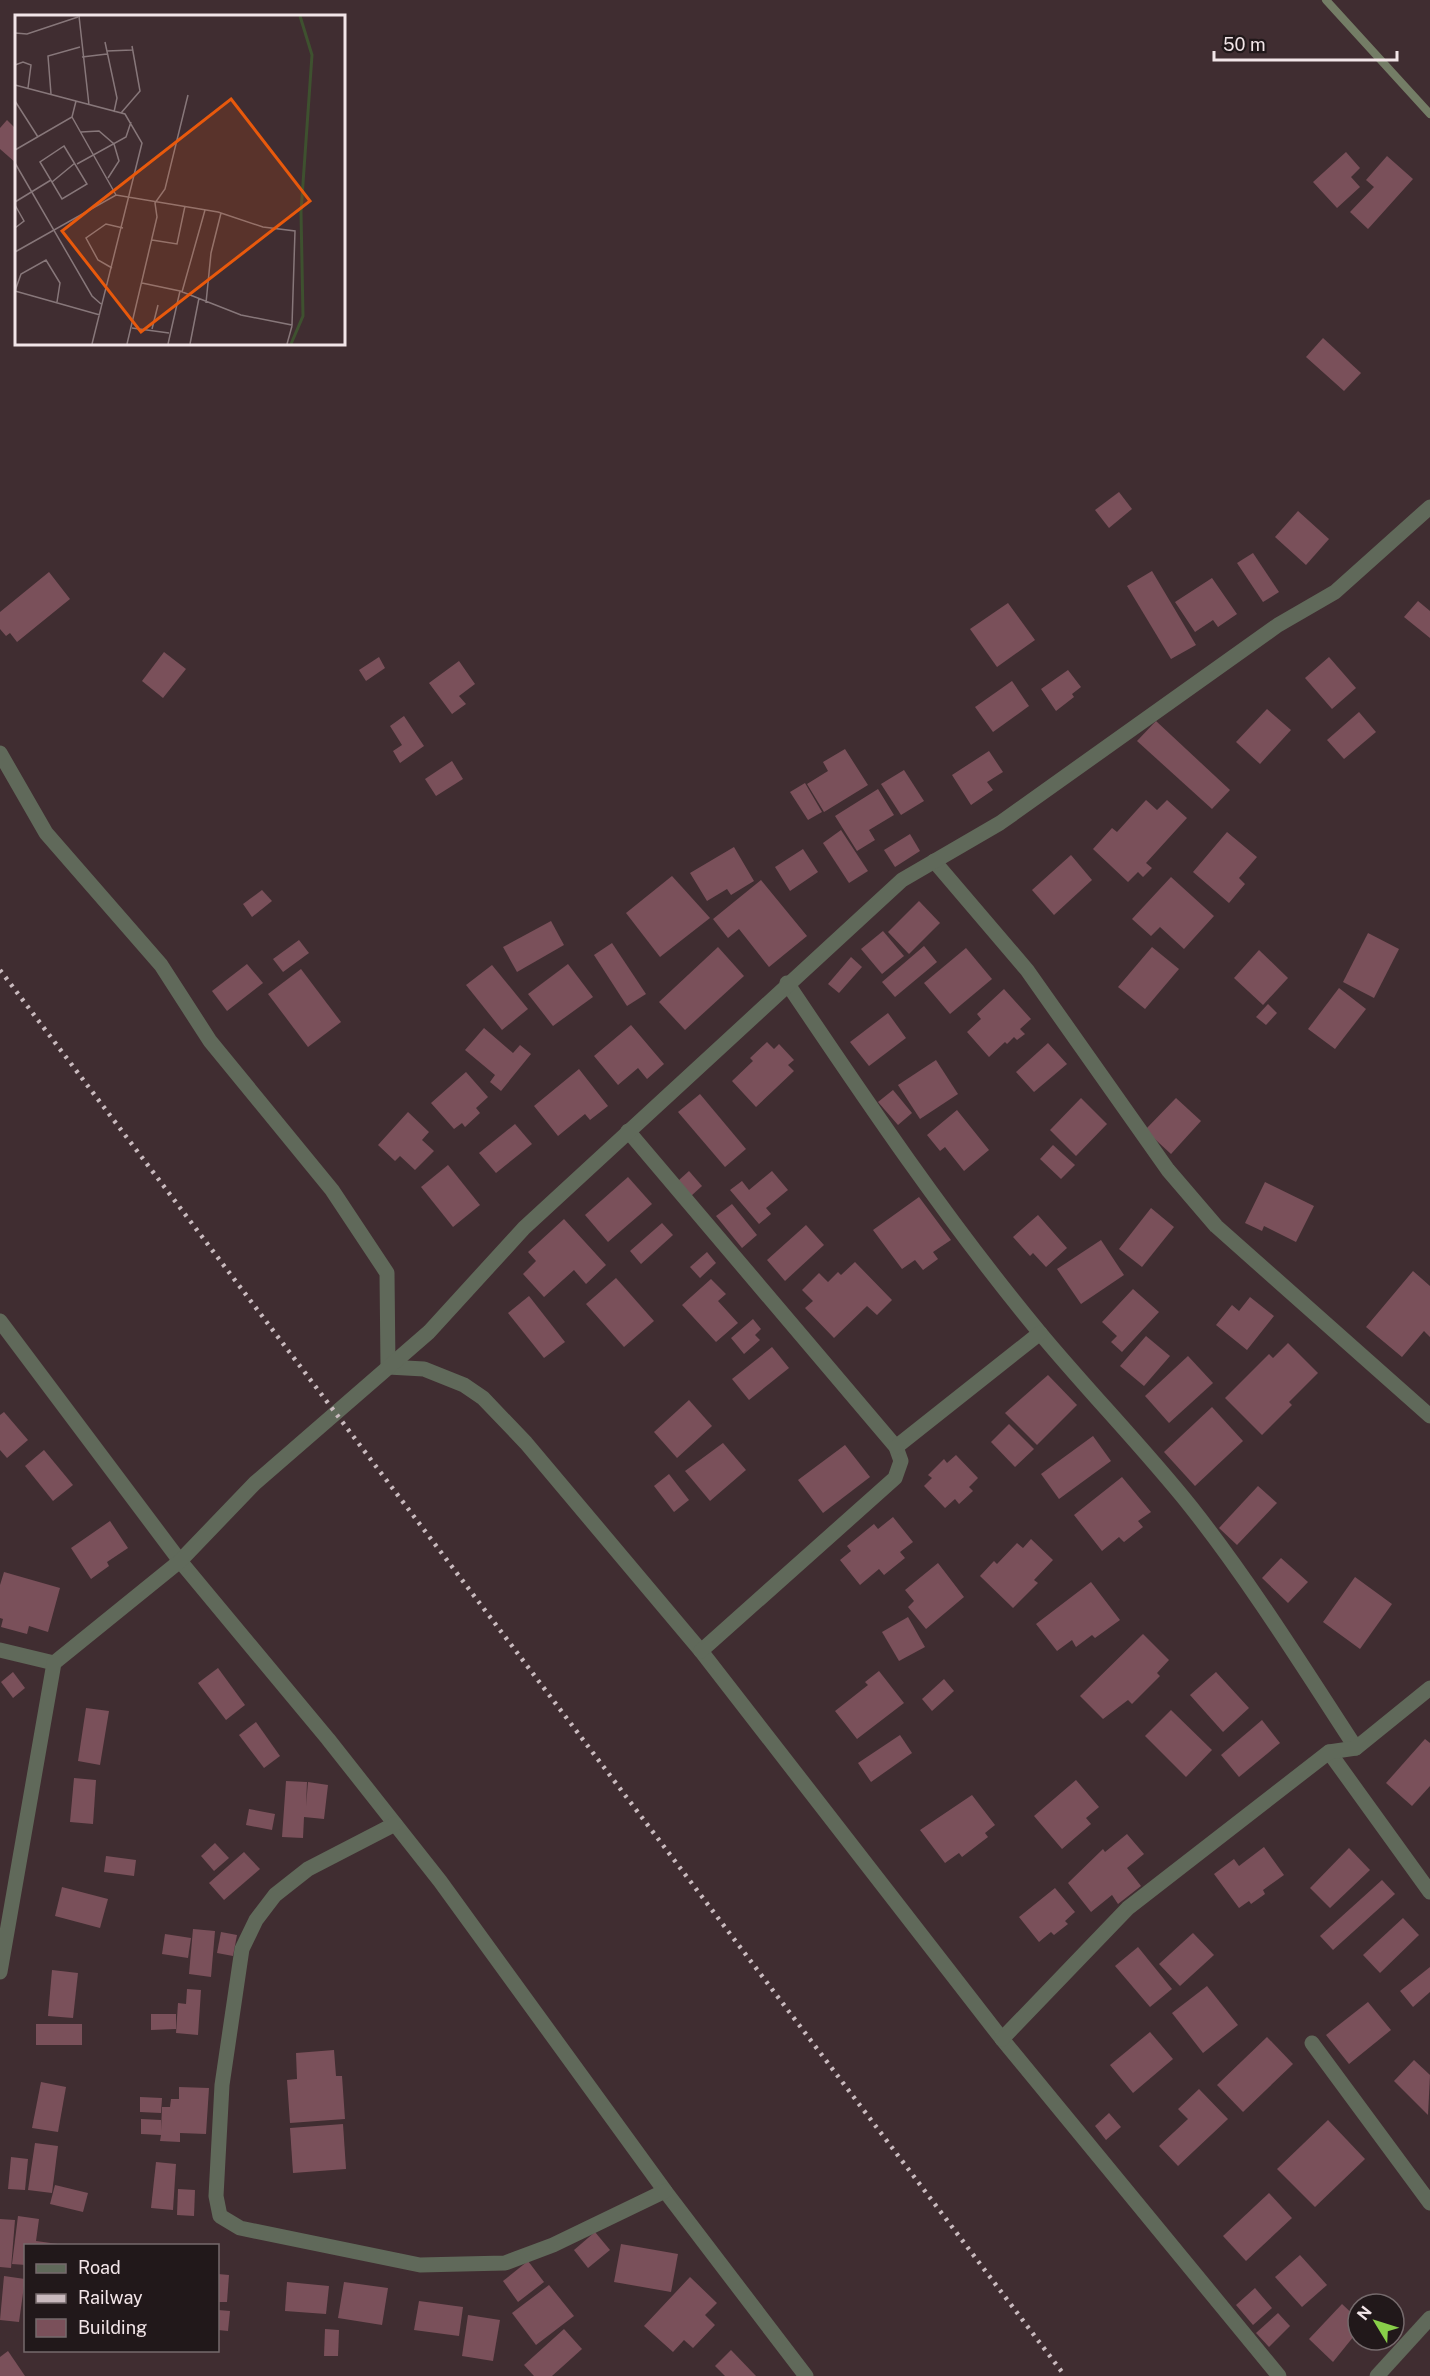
<svg xmlns="http://www.w3.org/2000/svg" width="1430" height="2376" viewBox="0 0 1430 2376" font-family="'Public Sans',sans-serif">
<rect width="100%" height="100%" fill="#402d31"/>
<g fill="none" stroke-linecap="round" stroke-linejoin="round">
<!-- stream -->
<path stroke="#747d66" stroke-width="8" d="M1326 0 1430 114"/>
</g>
<!-- building -->
<g fill="#7a505a">
<path d="M7 120 16 129V163L0 149V128Z"/>
<path d="M1346 152 1360 168 1351 177 1360 187 1337 208 1313 182Z"/>
<path d="M1387 156 1413 179 1368 229 1350 212 1374 187 1366 180Z"/>
<path d="M1323 338 1361 373 1344 391 1306 357Z"/>
<path d="M1119 492 1132 509 1109 528 1095 510Z"/>
<path d="M1298 511 1329 539 1306 565 1275 537Z"/>
<path d="M1253 553 1279 592 1263 602 1237 563Z"/>
<path d="M1152 571 1196 645 1171 659 1127 586Z"/>
<path d="M49 572 70 599 17 642 10 633 6 636 0 629V612Z"/>
<path d="M1212 578 1237 614 1218 627 1213 620 1195 632 1175 602Z"/>
<path d="M1418 601 1430 611V638L1404 617Z"/>
<path d="M1008 603 1035 640 997 667 970 629Z"/>
<path d="M164 652 186 669 163 698 142 681Z"/>
<path d="M379 657 385 668 366 681 359 670Z"/>
<path d="M1329 657 1356 688 1332 709 1305 678Z"/>
<path d="M459 661 475 684 459 696 466 704 452 714 429 683Z"/>
<path d="M1068 670 1081 687 1072 694 1074 697 1056 711 1041 689Z"/>
<path d="M1012 681 1029 706 993 732 975 707Z"/>
<path d="M1267 709 1291 730 1260 764 1236 742Z"/>
<path d="M1359 712 1376 732 1344 759 1327 740Z"/>
<path d="M404 716 424 746 400 763 393 751 402 745 390 726Z"/>
<path d="M1156 721 1230 790 1212 809 1137 741Z"/>
<path d="M845 749 868 785 824 812 807 784 828 771 823 762Z"/>
<path d="M989 751 1003 772 987 782 993 790 971 805 952 775Z"/>
<path d="M452 761 463 779 436 796 425 779Z"/>
<path d="M904 770 924 801 901 815 881 784Z"/>
<path d="M805 783 822 812 808 820 790 792Z"/>
<path d="M878 789 894 815 869 830 875 840 857 851 835 816Z"/>
<path d="M1146 800 1157 810 1167 800 1187 818 1146 863 1152 868 1143 877 1138 872 1128 882 1093 849 1112 828 1117 832Z"/>
<path d="M841 830 868 871 849 883 823 843Z"/>
<path d="M1227 832 1257 857 1239 878 1245 884 1229 903 1193 872Z"/>
<path d="M910 834 920 851 895 867 884 850Z"/>
<path d="M734 847 754 881 731 895 727 889 707 901 690 873Z"/>
<path d="M803 849 818 872 790 891 775 867Z"/>
<path d="M1071 855 1092 880 1054 915 1032 890Z"/>
<path d="M672 876 710 918 660 957 626 913Z"/>
<path d="M1171 877 1214 916 1184 949 1160 927 1151 936 1132 919Z"/>
<path d="M761 880 807 936 769 967 739 929 728 938 713 919Z"/>
<path d="M262 890 272 901 252 917 243 904Z"/>
<path d="M919 901 940 923 909 954 888 932Z"/>
<path d="M551 921 564 945 517 972 503 947Z"/>
<path d="M883 931 904 956 882 974 861 949Z"/>
<path d="M1368 933 1399 949 1374 998 1343 982Z"/>
<path d="M299 940 309 953 283 972 273 959Z"/>
<path d="M612 943 646 994 627 1006 594 955Z"/>
<path d="M924 946 937 962 895 997 882 982Z"/>
<path d="M718 947 744 976 685 1030 659 1002Z"/>
<path d="M1152 947 1179 969 1145 1009 1118 987Z"/>
<path d="M966 948 992 979 950 1014 924 983Z"/>
<path d="M1259 950 1288 978 1263 1005 1234 978Z"/>
<path d="M851 957 862 967 839 993 828 984Z"/>
<path d="M247 964 263 983 227 1011 212 991Z"/>
<path d="M568 964 593 997 553 1026 528 994Z"/>
<path d="M492 965 528 1009 502 1030 466 985Z"/>
<path d="M301 969 341 1022 308 1047 268 994Z"/>
<path d="M1339 988 1366 1009 1335 1049 1308 1029Z"/>
<path d="M1004 989 1031 1019 1020 1029 1025 1034 1017 1040 1014 1037 1007 1044 1005 1042 989 1057 967 1032 981 1019 977 1014Z"/>
<path d="M1268 1004 1277 1013 1266 1025 1256 1017Z"/>
<path d="M888 1013 906 1038 869 1066 850 1042Z"/>
<path d="M631 1025 664 1064 647 1079 638 1068 618 1085 594 1056Z"/>
<path d="M484 1028 513 1053 520 1045 531 1054 501 1091 490 1082 495 1075 465 1050Z"/>
<path d="M767 1042 774 1049 779 1044 794 1060 788 1065 794 1071 756 1107 732 1081 753 1061 750 1058Z"/>
<path d="M1048 1043 1067 1064 1034 1092 1016 1072Z"/>
<path d="M936 1060 958 1094 920 1119 898 1085Z"/>
<path d="M579 1069 608 1106 590 1120 585 1114 558 1136 534 1106Z"/>
<path d="M466 1072 488 1097 476 1108 480 1113 465 1127 462 1123 454 1129 431 1103Z"/>
<path d="M893 1090 912 1113 898 1125 878 1102Z"/>
<path d="M700 1094 746 1149 725 1167 678 1112Z"/>
<path d="M1081 1098 1107 1124 1076 1156 1050 1130Z"/>
<path d="M1176 1098 1201 1121 1171 1154 1145 1130Z"/>
<path d="M957 1110 989 1150 964 1171 945 1147 940 1151 927 1135Z"/>
<path d="M408 1112 429 1132 422 1140 434 1151 415 1170 400 1156 395 1161 378 1145Z"/>
<path d="M515 1124 532 1144 496 1173 479 1153Z"/>
<path d="M1053 1145 1075 1165 1061 1179 1040 1159Z"/>
<path d="M448 1165 480 1205 453 1227 421 1187Z"/>
<path d="M689 1171 702 1186 691 1196 678 1181Z"/>
<path d="M772 1171 788 1190 766 1208 771 1214 759 1224 730 1190 742 1181 749 1190Z"/>
<path d="M628 1177 652 1204 608 1242 585 1215Z"/>
<path d="M1265 1182 1314 1206 1296 1242 1264 1226 1262 1231 1245 1223Z"/>
<path d="M919 1197 951 1240 933 1252 938 1259 923 1270 915 1260 902 1269 873 1230Z"/>
<path d="M732 1204 757 1235 742 1248 716 1216Z"/>
<path d="M1151 1208 1174 1227 1142 1267 1119 1249Z"/>
<path d="M1038 1215 1067 1248 1046 1267 1033 1253 1030 1256 1013 1237Z"/>
<path d="M564 1219 606 1265 586 1284 574 1270 544 1297 523 1274 536 1261 528 1252Z"/>
<path d="M662 1223 673 1235 641 1264 630 1251Z"/>
<path d="M806 1225 824 1245 785 1281 767 1260Z"/>
<path d="M1101 1240 1124 1275 1081 1304 1057 1269Z"/>
<path d="M707 1252 716 1263 700 1278 690 1267Z"/>
<path d="M855 1262 892 1300 877 1315 867 1306 834 1338 805 1308 813 1301 802 1290 819 1273 828 1282 838 1272 841 1275Z"/>
<path d="M1413 1271 1430 1286V1337L1424 1331 1402 1357 1366 1327Z"/>
<path d="M616 1278 654 1321 624 1347 586 1304Z"/>
<path d="M711 1279 726 1294 718 1301 738 1323 716 1342 682 1305Z"/>
<path d="M1133 1289 1159 1312 1122 1352 1111 1342 1117 1336 1102 1322Z"/>
<path d="M529 1296 565 1342 544 1358 508 1313Z"/>
<path d="M1250 1297 1274 1316 1247 1350 1216 1325 1232 1305 1239 1311Z"/>
<path d="M753 1319 761 1329 755 1335 760 1340 744 1354 731 1338Z"/>
<path d="M1146 1336 1170 1356 1144 1386 1120 1366Z"/>
<path d="M1288 1343 1318 1373 1289 1402 1292 1405 1262 1435 1225 1398 1269 1354 1273 1358Z"/>
<path d="M772 1347 789 1368 749 1400 732 1379Z"/>
<path d="M1188 1356 1213 1383 1169 1423 1145 1396Z"/>
<path d="M1048 1375 1077 1405 1037 1445 1005 1413Z"/>
<path d="M689 1400 712 1426 677 1458 654 1432Z"/>
<path d="M1212 1407 1243 1441 1195 1486 1164 1452Z"/>
<path d="M4 1412 28 1440 7 1458 0 1450V1415Z"/>
<path d="M1009 1424 1034 1449 1015 1467 991 1442Z"/>
<path d="M1093 1436 1111 1461 1059 1499 1041 1474Z"/>
<path d="M723 1443 746 1470 710 1501 685 1471Z"/>
<path d="M845 1445 870 1477 823 1513 798 1480Z"/>
<path d="M44 1450 73 1485 53 1501 25 1466Z"/>
<path d="M956 1455 978 1478 969 1487 973 1491 959 1504 955 1499 945 1508 924 1486 932 1478 928 1475 944 1459 947 1463Z"/>
<path d="M669 1474 689 1500 674 1512 654 1486Z"/>
<path d="M1122 1477 1151 1512 1138 1521 1143 1527 1124 1542 1119 1537 1102 1551 1074 1515Z"/>
<path d="M1258 1486 1277 1503 1237 1545 1219 1528Z"/>
<path d="M893 1517 913 1542 900 1552 905 1558 884 1575 879 1569 860 1585 840 1560 851 1551 847 1546 874 1524 878 1529Z"/>
<path d="M110 1521 128 1548 107 1562 109 1566 91 1579 71 1548Z"/>
<path d="M1031 1539 1053 1560 1034 1580 1038 1583 1013 1608 980 1576 994 1561 997 1564 1017 1543 1023 1548Z"/>
<path d="M1281 1558 1308 1582 1288 1603 1262 1578Z"/>
<path d="M938 1563 964 1597 926 1629 908 1607 914 1601 905 1590Z"/>
<path d="M4 1572 60 1588 48 1632 29 1626 27 1634 1 1627 3 1619 0 1618V1585Z"/>
<path d="M1355 1577 1392 1604 1360 1649 1323 1622Z"/>
<path d="M1091 1582 1120 1620 1095 1638 1092 1635 1076 1647 1072 1640 1057 1651 1036 1624Z"/>
<path d="M908 1617 925 1647 899 1661 882 1632Z"/>
<path d="M1143 1634 1169 1660 1157 1673 1160 1676 1132 1704 1128 1700 1103 1719 1080 1696Z"/>
<path d="M218 1668 245 1705 226 1720 198 1683Z"/>
<path d="M879 1671 904 1703 857 1739 835 1711 868 1685 865 1682Z"/>
<path d="M13 1672 25 1688 13 1698 1 1682Z"/>
<path d="M1216 1672 1249 1708 1223 1732 1190 1695Z"/>
<path d="M944 1679 954 1691 932 1711 922 1699Z"/>
<path d="M86 1708 109 1711 100 1765 78 1761Z"/>
<path d="M1171 1710 1212 1750 1186 1777 1145 1736Z"/>
<path d="M1262 1720 1280 1743 1239 1777 1221 1755Z"/>
<path d="M256 1722 280 1756 264 1768 239 1735Z"/>
<path d="M900 1735 912 1753 871 1782 858 1763Z"/>
<path d="M1425 1739 1430 1743V1786L1412 1806 1386 1783Z"/>
<path d="M74 1778 96 1780 93 1824 70 1822Z"/>
<path d="M1076 1780 1099 1807 1086 1818 1091 1824 1062 1849 1034 1816Z"/>
<path d="M286 1781 307 1782 306 1806 308 1782 328 1785 324 1819 304 1817 303 1838 282 1837Z"/>
<path d="M972 1795 995 1825 985 1833 988 1837 962 1857 959 1853 945 1863 920 1830Z"/>
<path d="M249 1809 275 1814 272 1830 246 1825Z"/>
<path d="M1127 1834 1144 1854 1127 1868 1141 1886 1118 1904 1112 1895 1091 1912 1068 1883 1103 1849 1105 1852Z"/>
<path d="M215 1843 229 1858 214 1871 201 1856Z"/>
<path d="M1264 1847 1284 1875 1263 1890 1265 1894 1251 1904 1249 1901 1239 1908 1214 1874 1234 1859 1239 1866Z"/>
<path d="M1349 1848 1370 1870 1330 1908 1310 1888Z"/>
<path d="M244 1852 260 1869 224 1900 209 1883Z"/>
<path d="M106 1856 136 1860 134 1876 104 1872Z"/>
<path d="M1382 1880 1395 1894 1333 1950 1320 1936Z"/>
<path d="M62 1887 108 1899 100 1928 55 1916Z"/>
<path d="M1055 1888 1075 1912 1065 1921 1068 1924 1054 1935 1051 1932 1039 1942 1019 1917Z"/>
<path d="M1403 1918 1419 1935 1380 1973 1363 1955Z"/>
<path d="M193 1929 215 1931 211 1977 189 1974Z"/>
<path d="M221 1932 237 1935 233 1956 217 1953Z"/>
<path d="M1193 1933 1214 1955 1180 1986 1159 1964Z"/>
<path d="M165 1934 191 1938 188 1958 162 1954Z"/>
<path d="M1138 1947 1172 1989 1150 2007 1115 1966Z"/>
<path d="M1430 1967V1992L1413 2007 1400 1991Z"/>
<path d="M52 1970 78 1973 73 2018 48 2016Z"/>
<path d="M1207 1986 1238 2025 1203 2053 1172 2013Z"/>
<path d="M187 1989 201 1990 198 2035 176 2033 178 2003 186 2004Z"/>
<path d="M1368 2002 1391 2030 1349 2064 1326 2035Z"/>
<path d="M151 2014H176V2029L151 2030Z"/>
<rect x="36" y="2024" width="46" height="21"/>
<path d="M1150 2032 1173 2059 1133 2093 1110 2065Z"/>
<path d="M1267 2037 1293 2064 1243 2112 1217 2085Z"/>
<path d="M334 2050 336 2076H342L345 2119 290 2123 287 2080 297 2079 296 2053Z"/>
<path d="M1414 2060 1430 2075 1428 2115 1394 2081Z"/>
<path d="M41 2082 66 2087 58 2132 32 2128Z"/>
<path d="M179 2087 209 2088 206 2134 180 2133V2142L160 2141 161 2135 141 2134V2119L161 2120V2131L162 2107H170L171 2099H179Z"/>
<path d="M1199 2089 1228 2119 1178 2166 1159 2146 1188 2119 1178 2109Z"/>
<path d="M140 2097 162 2098 161 2113 140 2112Z"/>
<path d="M1109 2113 1121 2127 1106 2140 1095 2126Z"/>
<path d="M1328 2120 1365 2159 1315 2207 1277 2169Z"/>
<path d="M343 2124 346 2169 293 2173 290 2128Z"/>
<path d="M35 2143 58 2146 52 2193 28 2190Z"/>
<path d="M11 2157 28 2159 25 2190 8 2189Z"/>
<path d="M156 2162 176 2164 173 2210 151 2208Z"/>
<path d="M55 2185 88 2193 83 2212 50 2204Z"/>
<path d="M178 2189 195 2190 194 2216 177 2215Z"/>
<path d="M1269 2193 1292 2218 1246 2261 1223 2236Z"/>
<path d="M18 2216 39 2219 36 2241 58 2244 26 2246V2265L12 2264Z"/>
<path d="M0 2219 15 2220 11 2268 0 2267Z"/>
<path d="M595 2232 610 2250 588 2268 574 2250Z"/>
<path d="M621 2244 678 2254 671 2292 614 2282Z"/>
<path d="M1300 2255 1327 2285 1302 2307 1275 2277Z"/>
<path d="M528 2261 544 2282 518 2302 503 2281Z"/>
<path d="M218 2274 229 2275 227 2302H218Z"/>
<path d="M4 2276 25 2279 19 2322 0 2320Z"/>
<path d="M690 2277 717 2303 705 2315 715 2325 693 2348 684 2340 673 2352 644 2326Z"/>
<path d="M287 2282 329 2286 326 2314 285 2311Z"/>
<path d="M344 2282 388 2288 382 2325 338 2318Z"/>
<path d="M549 2285 574 2316 536 2345 512 2313Z"/>
<path d="M1255 2288 1272 2308 1253 2325 1236 2305Z"/>
<path d="M419 2301 463 2307 459 2336 414 2330Z"/>
<path d="M1342 2304 1358 2319V2331L1333 2362 1309 2339Z"/>
<path d="M218 2310 230 2311 228 2331 218 2330Z"/>
<path d="M1278 2313 1290 2326 1269 2347 1256 2333Z"/>
<path d="M468 2315 500 2320 493 2361 462 2356Z"/>
<path d="M325 2329 339 2330 338 2356H324Z"/>
<path d="M564 2329 582 2349 552 2376H534L524 2365Z"/>
<path d="M731 2350 756 2376H725L715 2366Z"/>
<path d="M8 2351 25 2376H0V2357Z"/>
</g>
<g fill="none" stroke-linecap="round" stroke-linejoin="round">
<!-- street -->
<g stroke="#60695a" stroke-width="15">
<path d="M0 753 46 833 161 965 210 1041 332 1190 387 1273 388 1367 424 1369 464 1385 483 1398 526 1443 701 1651 1002 2039 1279 2376"/>
<path d="M934 861 1027 970 1168 1170 1216 1226 1430 1416"/>
<path d="M787 983C867 1102 948 1222 1040 1333 1089 1392 1143 1447 1191 1507 1251 1583 1303 1667 1356 1748"/>
<path d="M628 1131 896 1447 901 1461 895 1478 701 1651"/>
<path d="M0 1321 180 1561 328 1739 440 1881 665 2191 806 2376"/>
<path d="M896 1447 1040 1333"/>
<path d="M0 1650 54 1663"/>
<path d="M1329 1752 1430 1892"/>
<path d="M395 1824 308 1869 275 1895 256 1920 242 1949 222 2085 216 2196 220 2216 240 2228 420 2265 505 2263 553 2245 665 2191"/>
<path d="M0 1972 54 1663 180 1561 255 1483 429 1332 524 1228 902 880 1000 823 1278 625 1335 592 1430 507"/>
<path d="M1002 2039 1128 1908 1329 1752 1356 1748 1430 1688"/>
<path d="M1312 2043 1430 2203"/>
<path d="M1377 2376 1430 2318"/>
</g>
<!-- rail -->
<path stroke="#c9babe" stroke-width="4.5" stroke-dasharray="3 6" stroke-linecap="butt" d="M0 970 1065 2376"/>
</g>
<!-- overview -->
<g transform="translate(15 15)">
<rect width="330" height="330" fill="#402d31"/>
<path fill="none" stroke="#3e512f" stroke-width="3" d="M276 329 288 301 286 197 297 40 285 1"/>
<path fill="none" stroke="#87777a" stroke-width="1.5" d="M64 1 74 90M0 18 12 19 63 2M90 27 102 83 99 97M92 36 117 35M67 42 92 39M0 50 8 47 16 50 13 73M0 70 110 99 127 128 77 329M36 79 33 41 65 32M0 86 23 122M106 98 125 76 117 31M57 102 101 180M66 117 84 116 99 129 104 146 93 163M49 131 72 169 47 184 25 147ZM0 135 57 102 61 86M0 148 77 281 86 289M62 149 111 122 116 107M37 167 60 148M0 187 36 165M0 190 9 206 0 213M137 225 162 229 170 191M0 237 101 180 203 197 248 212 280 216 277 310 226 300 165 276 127 268M97 253 83 245 71 223 91 209 108 213M0 276 6 259 31 245 45 268 42 287M0 276 85 300M167 277 190 195M191 288 196 238 206 198M117 313 154 318M137 314 143 290M112 329 142 202 140 188 150 174 173 80M153 329 165 276M175 329 184 283M272 329 277 311"/>
<path fill="#e8590c" fill-opacity="0.15" stroke="#e8590c" stroke-width="3" d="M216 84 295 186 126 317 47 216Z"/>
<rect width="330" height="330" fill="none" stroke="#f2e5e8" stroke-width="3"/>
</g>
<!-- legend -->
<rect x="24" y="2244" width="195" height="108" fill="#21181a" stroke="#756a6c" stroke-width="1.5"/>
<rect x="36" y="2264" width="30" height="9" fill="#60695a" stroke="#756a6c" stroke-width="1.5"/>
<text x="78" y="2274" font-size="18" fill="#f2e5e8">Road</text>
<rect x="36" y="2294" width="30" height="9" fill="#c9babe" stroke="#756a6c" stroke-width="1.5"/>
<text x="78" y="2304" font-size="18" fill="#f2e5e8">Railway</text>
<rect x="36" y="2319" width="30" height="18" fill="#7a505a" stroke="#756a6c" stroke-width="1.5"/>
<text x="78" y="2334" font-size="18" fill="#f2e5e8">Building</text>
<!-- north arrow -->
<g transform="translate(1376 2322) rotate(308)"><circle r="28" fill="#21181a" stroke="#756a6c" stroke-width="1.5"/>
<path d="M0-4.5L10 22L0 15L-10 22Z" fill="#88cf49"/>
<text y="-9" font-size="16" font-weight="bold" text-anchor="middle" fill="#f2e5e8">N</text>
</g>
<!-- scale -->
<path d="M1214 51v9h183v-9" fill="none" stroke="#f2e5e8" stroke-width="3"/>
<text x="1223" y="51" font-size="18" fill="#f2e5e8" stroke="#21181a" stroke-width="4.5" paint-order="stroke">50 m</text>
</svg>
